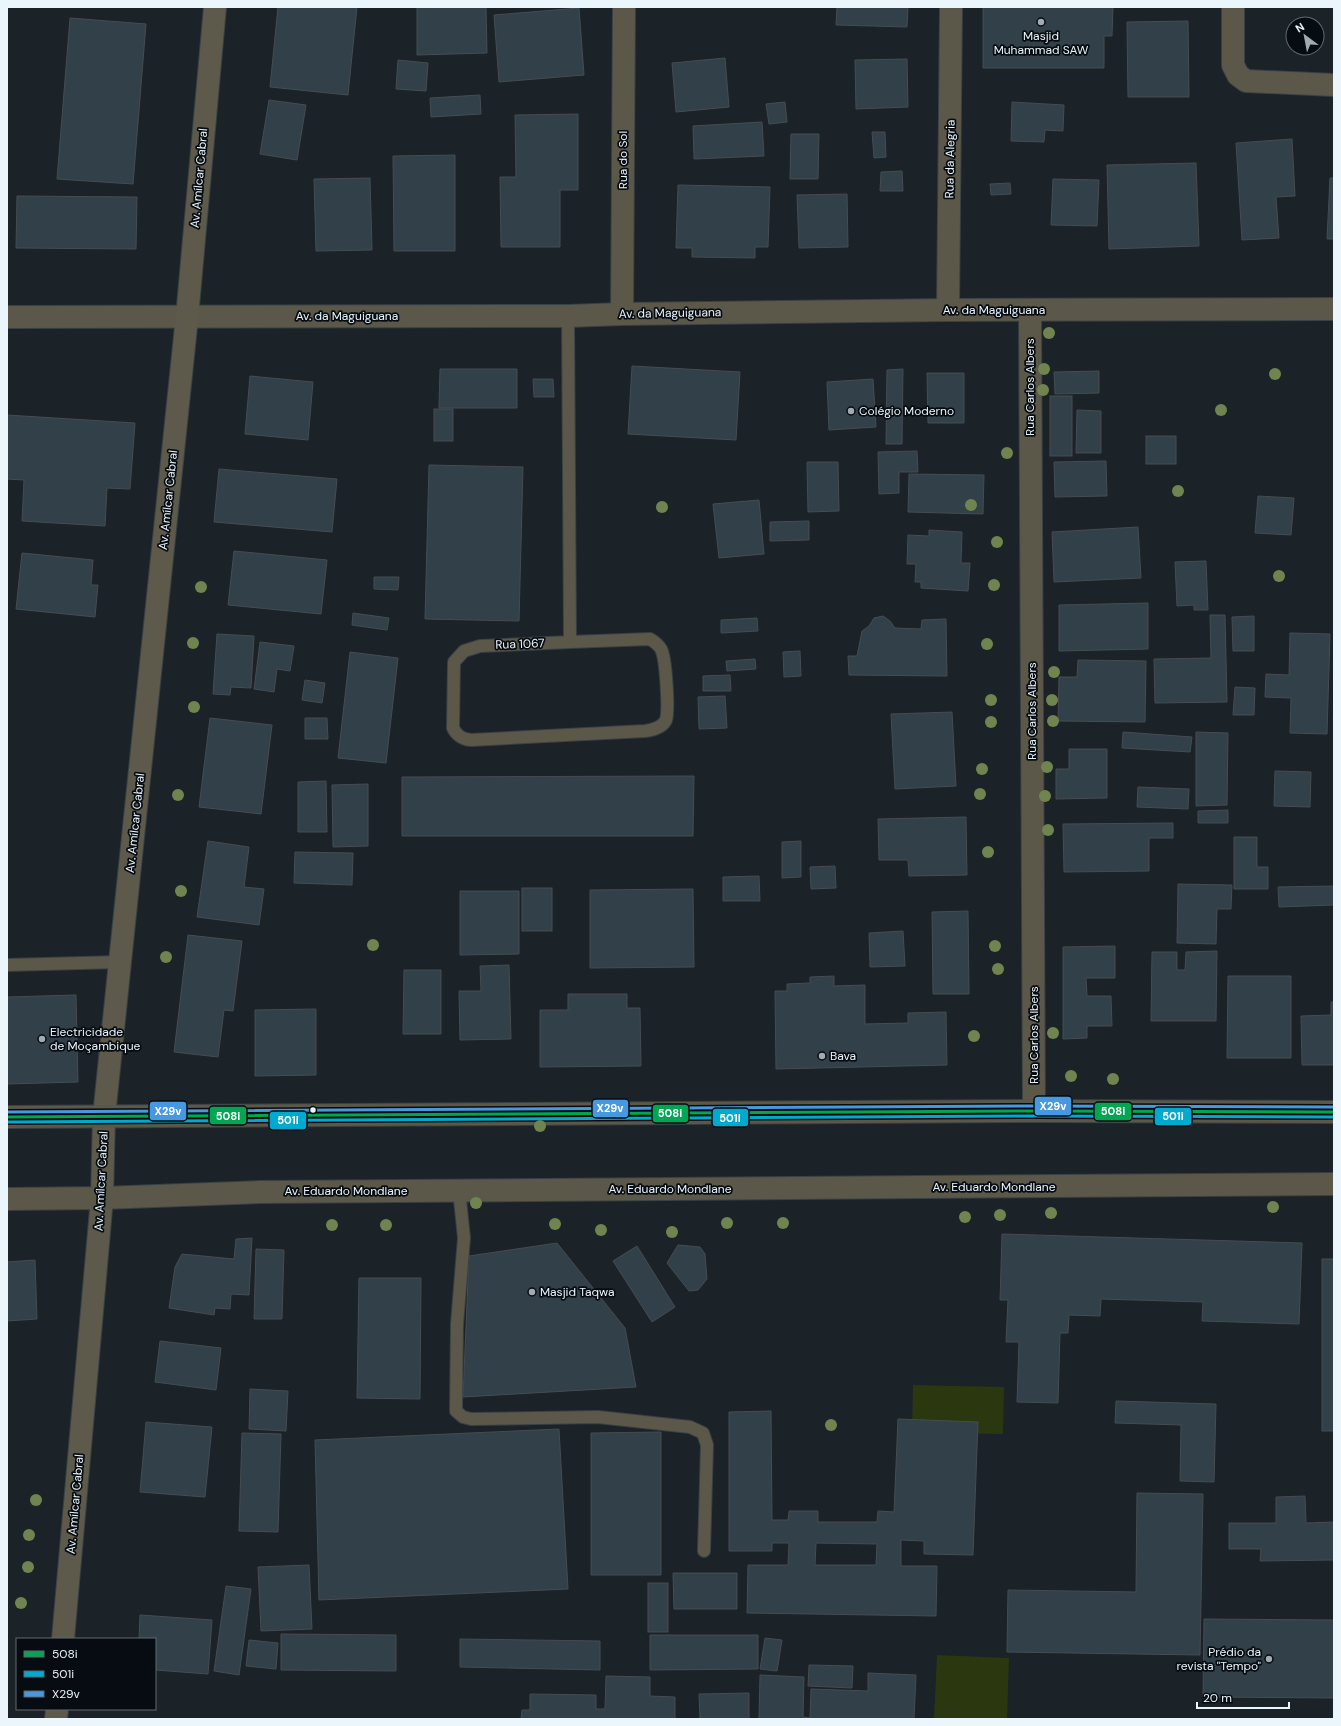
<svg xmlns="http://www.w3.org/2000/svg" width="1341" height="1726" viewBox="0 0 1341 1726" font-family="'DM Sans',sans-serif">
<rect width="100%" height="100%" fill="#1b2228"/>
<!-- green -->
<g fill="#2b370f">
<path d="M913 1385 1004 1387 1003 1434 912 1433Z"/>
<path d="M937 1655 1009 1658 1007 1719H934Z"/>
</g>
<!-- building -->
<g fill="#324049" stroke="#464c51" fill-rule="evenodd">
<path d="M278 7H357L348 95 270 87Z"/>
<path d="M417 7H486L487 53 417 55Z"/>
<path d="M837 7H908L907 27 836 25Z"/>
<path d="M983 7H1113L1112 36H1104V68H983Z"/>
<path d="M579 8 584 75 499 82 494 15Z"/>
<path d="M70 18 146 24 133 184 57 179Z"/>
<path d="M1188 21 1189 97H1128L1127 22Z"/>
<path d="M725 58 729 107 676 112 672 63Z"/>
<path d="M907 59 908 107 856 109 855 60Z"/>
<path d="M398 60 428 63 426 91 396 89Z"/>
<path d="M480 95 481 114 431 117 430 98Z"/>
<path d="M269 100 306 105 297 160 260 154Z"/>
<path d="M785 102 787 122 769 124 766 104Z"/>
<path d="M1012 102 1064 105 1063 131 1045 130 1044 142 1011 141Z"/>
<path d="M578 114V190H560V247H501L500 177H516L515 115Z"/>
<path d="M762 122 764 156 694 159 693 126Z"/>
<path d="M872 132H885L886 157 874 158Z"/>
<path d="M791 134H819L818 179H790Z"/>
<path d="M1292 139 1295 196 1276 197 1279 238 1242 240 1236 143Z"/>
<path d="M455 155V251H394L393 156Z"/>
<path d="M1196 163 1199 246 1109 249 1107 165Z"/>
<path d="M902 171 903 191H880L881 172Z"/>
<path d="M370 178 372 250 316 251 314 179Z"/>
<path d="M1330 178H1334V239H1327Z"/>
<path d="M1053 179 1099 180 1097 226 1051 225Z"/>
<path d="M1010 183 1011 194 991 195 990 184Z"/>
<path d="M678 185 770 187 768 247H755V258L692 257V248H676Z"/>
<path d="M847 194 848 247 799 248 797 195Z"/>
<path d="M17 196 137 197 136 249 16 248Z"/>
<path d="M632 366 740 372 736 440 628 434Z"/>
<path d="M440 369H517V408H439Z"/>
<path d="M903 369 902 444H886L887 370Z"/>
<path d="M1099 371V393L1055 394 1054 372Z"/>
<path d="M927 373H964V423H928Z"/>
<path d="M250 376 313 382 308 440 245 434Z"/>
<path d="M533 379H553L554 397H534Z"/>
<path d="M873 379 876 427 829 430 827 382Z"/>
<rect x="1050" y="396" width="22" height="60"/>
<rect x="434" y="409" width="19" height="32"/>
<path d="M1077 410 1101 411V453H1076Z"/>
<path d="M7 415 135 423 130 489 107 488 105 526 22 521 24 480 7 479Z"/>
<rect x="1146" y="436" width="30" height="28"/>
<path d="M917 451 918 472H899V493L879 494 878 452Z"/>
<path d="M1106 461 1107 496 1055 497 1054 462Z"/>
<path d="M807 462H838L839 511 808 512Z"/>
<path d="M429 465 523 467 519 621 425 619Z"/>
<path d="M219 469 337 479 332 532 214 522Z"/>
<path d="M909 474 984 475 983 514 908 512Z"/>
<path d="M1258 496 1294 498 1291 535 1255 533Z"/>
<path d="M759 500 764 554 719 558 713 504Z"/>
<path d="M809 521V540L770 541V522Z"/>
<path d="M1138 527 1141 578 1054 582 1052 532Z"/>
<path d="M929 530 962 532 961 563H970L968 591 921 588V582H915L916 564H907L908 535 929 536Z"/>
<path d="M234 551 327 560 321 614 228 605Z"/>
<path d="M22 553 93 560 91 585H98L95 617 16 609Z"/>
<path d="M1206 561 1208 610H1194V605L1177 606 1175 562Z"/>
<path d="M374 577H399L398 590 374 589Z"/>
<path d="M1148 603V649L1059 651V605Z"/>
<path d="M353 613 389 618 387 630 352 625Z"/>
<path d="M1210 615H1225L1227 702 1155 703 1154 659 1211 658Z"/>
<path d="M883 616 890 621 895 628 921 629 922 620 946 619 947 676 849 675 848 656H857L862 631 869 626 874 618Z"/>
<path d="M1254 616V651H1233L1232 617Z"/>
<path d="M757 618 758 631 721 633V620Z"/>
<path d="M1290 633 1330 634 1327 734 1290 733 1291 698 1265 697 1266 674 1289 675Z"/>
<path d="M217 634 254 636 251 688 231 687 230 695 213 694Z"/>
<path d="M260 642 294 646 290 671 277 669 274 692 254 689Z"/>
<path d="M800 651 801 676 784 677 783 652Z"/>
<path d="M350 652 398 658 386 763 338 758Z"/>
<path d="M755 659 756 669 727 671 726 661Z"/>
<path d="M1078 660 1146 661 1145 722 1058 721 1059 677H1077Z"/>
<path d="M730 675 731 691H703V676Z"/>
<path d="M305 680 325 683 322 703 302 700Z"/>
<path d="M1235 687 1255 688 1254 715H1233Z"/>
<path d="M725 696 727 728 699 729 698 697Z"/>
<path d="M952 712 956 786 895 789 891 714Z"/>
<path d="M210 718 272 725 261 814 199 807Z"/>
<path d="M305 718H327L328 739H305Z"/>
<path d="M1123 732 1192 737 1190 752 1122 748Z"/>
<path d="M1196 732 1228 733 1227 805 1196 806Z"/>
<path d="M1069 749H1107V798L1056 799V769H1069Z"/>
<path d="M1275 771 1311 772 1310 807 1274 806Z"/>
<path d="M694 776 693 836H402V777Z"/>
<path d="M326 781 327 832H298V782Z"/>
<path d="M368 784V846L333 847 332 785Z"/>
<path d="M1138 787 1189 789 1188 809 1137 807Z"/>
<path d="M1228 810V823H1198V811Z"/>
<path d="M966 817 967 875 909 876 908 860H879L878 819Z"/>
<path d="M1173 823V838H1149V871L1064 872 1063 824Z"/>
<path d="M1234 837H1257V867H1268V889H1234Z"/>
<path d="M208 841 249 847 244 887 264 889 259 925 197 917Z"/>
<path d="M801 841V877L782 878V842Z"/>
<path d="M295 852 353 853 352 885 294 883Z"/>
<path d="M835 866 836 888 811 889 810 867Z"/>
<path d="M759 876 760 901H723V877Z"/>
<path d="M1178 884 1232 885 1231 909H1217L1216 944 1177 943Z"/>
<path d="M1334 886V905L1279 907 1278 887Z"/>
<rect x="522" y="888" width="30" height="43"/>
<path d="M693 889 694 967 590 968V890Z"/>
<path d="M460 891H519V954L460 955Z"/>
<path d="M968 911 969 994H933L932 912Z"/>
<path d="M903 931 905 966 870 967 869 933Z"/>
<path d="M188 935 242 941 233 1011 224 1010 218 1057 174 1052Z"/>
<path d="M1115 946V978H1086L1087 996H1111L1112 1026H1087V1038L1063 1039V947Z"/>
<path d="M1217 951 1216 1021H1151L1152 952H1177V970H1185L1186 952Z"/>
<path d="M509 965 511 1039 460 1040 459 991H481L480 966Z"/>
<path d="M404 970H441V1034H403Z"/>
<path d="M834 976V986L865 985V1024L908 1023V1013L946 1012 947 1065 776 1069 775 991H787V984L810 983V977Z"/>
<path d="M1228 976H1291V1058H1227Z"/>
<path d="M568 994H627V1008H640L641 1066 540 1067V1010H568Z"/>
<path d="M76 995 78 1082 7 1084V997Z"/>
<path d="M1331 1002H1334V1065H1302L1301 1016 1331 1015Z"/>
<path d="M316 1009V1075L255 1076V1010Z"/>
<path d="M1002 1234 1302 1243 1299 1324 1202 1321 1203 1302 1101 1299 1100 1316 1069 1315 1068 1333H1060L1058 1403 1017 1402 1019 1342H1006L1008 1300H1000Z"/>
<path d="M252 1238 249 1295 231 1294 230 1309 215 1308 214 1315 169 1308 175 1267 182 1254 234 1259 236 1239Z"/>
<path d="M557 1243 625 1328 636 1387 463 1397 469 1256Z"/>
<path d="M678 1245 700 1247 705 1254 707 1279 698 1290 689 1291 667 1263Z"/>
<path d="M637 1246 675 1307 652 1322 613 1261Z"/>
<path d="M256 1249 284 1250 282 1319H254Z"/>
<rect x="1322" y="1259" width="12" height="172"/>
<path d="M35 1260 37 1319 7 1321V1262Z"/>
<path d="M359 1278H421L420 1399 357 1398Z"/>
<path d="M160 1341 221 1348 216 1390 155 1382Z"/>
<path d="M250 1389 288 1391 286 1431 249 1429Z"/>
<path d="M1116 1401 1216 1404 1214 1482 1180 1481 1181 1425 1115 1423Z"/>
<path d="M771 1411 772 1520H788L789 1511H818V1522H877L878 1511 894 1512 898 1419 978 1422 973 1555 924 1554V1541L901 1540V1566H937L936 1616 747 1613 748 1565H788L789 1543H772V1551H729V1412ZM816 1543 877 1544 876 1565H815Z"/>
<path d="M146 1422 212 1427 205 1497 140 1492Z"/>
<path d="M559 1429 568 1589 319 1600 315 1440Z"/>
<path d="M661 1432V1575H591V1433Z"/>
<path d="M242 1433 281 1434 278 1532 239 1531Z"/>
<path d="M1137 1493 1203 1494 1200 1655 1007 1652 1008 1590 1136 1592Z"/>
<path d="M1305 1496 1306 1523 1334 1522V1560L1260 1561 1261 1549H1229V1523H1276V1497Z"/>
<path d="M309 1565 312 1629 261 1631 258 1567Z"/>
<path d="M673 1573H737V1609H674Z"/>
<rect x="648" y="1583" width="20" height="49"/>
<path d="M226 1586 251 1589 239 1675 214 1671Z"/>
<path d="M140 1615 212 1620 208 1674 155 1670V1639H139Z"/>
<path d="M1204 1619 1334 1620V1698L1203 1697Z"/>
<path d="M281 1634 396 1635V1671L281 1670Z"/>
<path d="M650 1635H758V1669L650 1670Z"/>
<path d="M765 1638 782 1640 777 1671 760 1669Z"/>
<path d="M460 1639 600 1641V1670L460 1667Z"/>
<path d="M249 1640 278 1643 276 1669 246 1666Z"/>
<path d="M809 1665 853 1666 852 1688 808 1686Z"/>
<path d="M868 1673 916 1675 914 1719H759L760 1675 804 1677 803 1717 810 1718 811 1689 868 1691Z"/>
<path d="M606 1676 650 1677V1696L675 1697V1719H521L522 1710H530V1694L596 1695V1709H605Z"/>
<path d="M749 1693V1719H700L699 1694Z"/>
</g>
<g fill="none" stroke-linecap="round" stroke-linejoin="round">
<!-- lane casing -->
<g stroke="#394045" stroke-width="14">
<g id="lane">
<path d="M568 316 570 642 480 646 464 651 454 662 453 728C457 736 462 739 471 740L645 731C653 730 662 728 666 720 669 710 666 658 661 649 658 644 655 642 650 639L570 642"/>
<path d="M7 965 120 962"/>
<path d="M459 1190 464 1238 457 1324 456 1411 463 1417 471 1419 598 1417 690 1427 703 1433 707 1445 704 1551"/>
</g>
</g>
<!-- street casing -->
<g stroke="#394045" stroke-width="24">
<g id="street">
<path d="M1233 7V65L1238 75 1246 81 1334 85"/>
<path d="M948 310 951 7"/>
<path d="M1030 311 1034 1111"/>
<path d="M622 314 624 7"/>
<path d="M7 317 568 316 622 314 948 310 1334 309"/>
</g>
</g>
<!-- secondary casing -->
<g stroke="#394045" stroke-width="24">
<g id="secondary">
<path d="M63 1639 102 1198 104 1116 187 317 215 7"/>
<path d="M56 1719 57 1709"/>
</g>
</g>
<!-- primary casing -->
<g stroke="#394045" stroke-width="24">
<g id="primary">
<path d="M7 1117 1034 1111 1334 1112"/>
<path d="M7 1199 102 1198 260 1192 1334 1184"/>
</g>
</g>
<!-- lane -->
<use href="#lane" stroke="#5c5849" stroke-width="12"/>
<!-- street -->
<use href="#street" stroke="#5c5849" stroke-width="22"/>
<!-- secondary -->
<use href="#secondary" stroke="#5d594b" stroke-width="22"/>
<!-- primary -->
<use href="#primary" stroke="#5b5849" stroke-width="22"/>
<!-- bus-1 casing -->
<g stroke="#060c11" stroke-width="6">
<path id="bus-1" d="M7 1117 1034 1111 1334 1112"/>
</g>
<!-- bus-2 casing -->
<g stroke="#060c11" stroke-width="6">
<path id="bus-2" d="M7 1122 1034 1116 1334 1117"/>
</g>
<!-- bus-3 casing -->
<g stroke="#060c11" stroke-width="6">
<path id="bus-3" d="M7 1112 1034 1106 1334 1107"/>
</g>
<!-- bus-1 -->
<use href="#bus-1" stroke="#00a651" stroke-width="3"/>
<!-- bus-2 -->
<use href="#bus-2" stroke="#00a9ce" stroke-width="3"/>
<!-- bus-3 -->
<use href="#bus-3" stroke="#4699e1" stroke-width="3"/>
</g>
<!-- trees -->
<g fill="#708450">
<circle cx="1049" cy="333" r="6"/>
<circle cx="1044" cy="369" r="6"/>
<circle cx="1275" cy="374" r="6"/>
<circle cx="1043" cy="390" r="6"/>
<circle cx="1221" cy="410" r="6"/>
<circle cx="1007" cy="453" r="6"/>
<circle cx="1178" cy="491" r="6"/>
<circle cx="971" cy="505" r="6"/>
<circle cx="662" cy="507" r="6"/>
<circle cx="997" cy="542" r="6"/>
<circle cx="1279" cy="576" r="6"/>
<circle cx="994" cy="585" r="6"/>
<circle cx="201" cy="587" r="6"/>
<circle cx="193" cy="643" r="6"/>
<circle cx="987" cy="644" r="6"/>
<circle cx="1054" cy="672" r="6"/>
<circle cx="991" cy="700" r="6"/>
<circle cx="1052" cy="700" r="6"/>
<circle cx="194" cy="707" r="6"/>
<circle cx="1053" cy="721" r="6"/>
<circle cx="991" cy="722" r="6"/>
<circle cx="1047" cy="767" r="6"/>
<circle cx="982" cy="769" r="6"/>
<circle cx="980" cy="794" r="6"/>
<circle cx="178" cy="795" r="6"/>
<circle cx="1045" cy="796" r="6"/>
<circle cx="1048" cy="830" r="6"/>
<circle cx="988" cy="852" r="6"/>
<circle cx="181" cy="891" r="6"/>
<circle cx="373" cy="945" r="6"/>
<circle cx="995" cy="946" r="6"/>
<circle cx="166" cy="957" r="6"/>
<circle cx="998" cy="969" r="6"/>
<circle cx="1053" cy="1033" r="6"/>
<circle cx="974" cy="1036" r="6"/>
<circle cx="1071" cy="1076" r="6"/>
<circle cx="1113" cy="1079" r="6"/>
<circle cx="540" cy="1126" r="6"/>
<circle cx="476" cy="1203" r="6"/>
<circle cx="1273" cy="1207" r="6"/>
<circle cx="1051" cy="1213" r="6"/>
<circle cx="1000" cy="1215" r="6"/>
<circle cx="965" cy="1217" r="6"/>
<circle cx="727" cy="1223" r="6"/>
<circle cx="783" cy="1223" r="6"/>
<circle cx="555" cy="1224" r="6"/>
<circle cx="332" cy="1225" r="6"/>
<circle cx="386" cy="1225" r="6"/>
<circle cx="601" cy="1230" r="6"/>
<circle cx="672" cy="1232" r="6"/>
<circle cx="831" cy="1425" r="6"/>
<circle cx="36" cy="1500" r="6"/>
<circle cx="29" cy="1535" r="6"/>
<circle cx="28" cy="1567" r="6"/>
<circle cx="21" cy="1603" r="6"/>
</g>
<!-- markers -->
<g fill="#a2abb2" stroke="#060c11" stroke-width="1.5">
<circle cx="1041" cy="22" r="4"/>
<circle cx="851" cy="411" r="4"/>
<circle cx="42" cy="1039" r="4"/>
<circle cx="822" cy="1056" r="4"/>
<circle cx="532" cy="1292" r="4"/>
<circle cx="1269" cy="1659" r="4"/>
</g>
<circle fill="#ebf5fc" stroke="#060c11" stroke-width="1.5" cx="313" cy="1110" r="3.5"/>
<g text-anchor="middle" stroke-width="3.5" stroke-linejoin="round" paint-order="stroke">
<!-- poi labels -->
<g font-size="12" fill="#ebf5fc" stroke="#060c11" text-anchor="start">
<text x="1041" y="40" text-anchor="middle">Masjid<tspan x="1041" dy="14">Muhammad SAW</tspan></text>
<text x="859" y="415">Colégio Moderno</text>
<text x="50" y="1036">Electricidade<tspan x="50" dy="14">de Moçambique</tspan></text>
<text x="830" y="1060">Bava</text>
<text x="540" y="1296">Masjid Taqwa</text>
<text x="1261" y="1656" text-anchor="end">Prédio da<tspan x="1261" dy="14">revista "Tempo"</tspan></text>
</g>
<!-- street labels -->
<g font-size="12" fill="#ebf5fc" stroke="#060c11">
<text transform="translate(950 159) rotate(-89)" y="4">Rua da Alegria</text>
<text transform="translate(623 160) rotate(-90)" y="4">Rua do Sol</text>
<text transform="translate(199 178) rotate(-85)" y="4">Av. Amílcar Cabral</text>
<text x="994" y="314">Av. da Maguiguana</text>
<text transform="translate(670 313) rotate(-1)" y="4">Av. da Maguiguana</text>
<text x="347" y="320">Av. da Maguiguana</text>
<text transform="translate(1030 387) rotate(-90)" y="4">Rua Carlos Albers</text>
<text transform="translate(168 500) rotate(-84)" y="4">Av. Amílcar Cabral</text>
<text transform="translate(520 644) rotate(-2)" y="4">Rua 1067</text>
<text transform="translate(1032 711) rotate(-90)" y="4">Rua Carlos Albers</text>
<text transform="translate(135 823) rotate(-84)" y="4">Av. Amílcar Cabral</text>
<text transform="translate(1034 1035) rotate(-90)" y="4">Rua Carlos Albers</text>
<text transform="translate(101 1181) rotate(-87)" y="4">Av. Amílcar Cabral</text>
<text x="994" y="1191">Av. Eduardo Mondlane</text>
<text x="670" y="1193">Av. Eduardo Mondlane</text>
<text x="346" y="1195">Av. Eduardo Mondlane</text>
<text transform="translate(75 1504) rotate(-85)" y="4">Av. Amílcar Cabral</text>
</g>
</g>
<g stroke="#060c11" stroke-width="1.5">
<rect x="1034" y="1096" width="38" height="20" rx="4" fill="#4699e1"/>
<rect x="592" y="1099" width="37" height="19" rx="4" fill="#4699e1"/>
<rect x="149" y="1101" width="38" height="20" rx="4" fill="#4699e1"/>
<rect x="1094" y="1102" width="38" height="19" rx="4" fill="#00a651"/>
<rect x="652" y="1104" width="37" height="19" rx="4" fill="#00a651"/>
<rect x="209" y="1106" width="38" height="19" rx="4" fill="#00a651"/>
<rect x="1154" y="1107" width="38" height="19" rx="4" fill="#00a9ce"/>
<rect x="712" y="1108" width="37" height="19" rx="4" fill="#00a9ce"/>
<rect x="269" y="1111" width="38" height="19" rx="4" fill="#00a9ce"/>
</g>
<g font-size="11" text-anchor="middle" font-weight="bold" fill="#fff">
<text x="1053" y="1110">X29v</text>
<text x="610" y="1112">X29v</text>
<text x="168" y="1115">X29v</text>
<text x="1113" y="1115">508i</text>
<text x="670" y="1117">508i</text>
<text x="228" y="1120">508i</text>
<text x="1173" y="1120">501i</text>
<text x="730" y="1122">501i</text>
<text x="288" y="1124">501i</text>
</g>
<!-- border -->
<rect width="1341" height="1726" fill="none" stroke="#ebf5fc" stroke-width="16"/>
<!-- legend -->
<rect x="16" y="1638" width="140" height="72" fill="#060c11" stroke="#62696f"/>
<rect x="24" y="1651" width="20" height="6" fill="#00a651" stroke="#62696f"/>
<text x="52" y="1658" font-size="12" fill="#ebf5fc">508i</text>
<rect x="24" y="1671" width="20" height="6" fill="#00a9ce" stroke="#62696f"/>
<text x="52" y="1678" font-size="12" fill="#ebf5fc">501i</text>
<rect x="24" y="1691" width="20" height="6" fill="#4699e1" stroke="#62696f"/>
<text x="52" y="1698" font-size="12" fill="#ebf5fc">X29v</text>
<!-- north arrow -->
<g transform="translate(1305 36) rotate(328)"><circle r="19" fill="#060c11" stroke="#62696f"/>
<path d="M0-3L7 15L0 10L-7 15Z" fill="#a2abb2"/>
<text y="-6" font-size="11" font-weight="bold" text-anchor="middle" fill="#ebf5fc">N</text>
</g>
<!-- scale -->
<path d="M1197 1702v6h92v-6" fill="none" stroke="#ebf5fc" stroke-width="2"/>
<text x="1203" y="1702" font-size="12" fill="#ebf5fc" stroke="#060c11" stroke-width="3" paint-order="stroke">20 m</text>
</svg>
